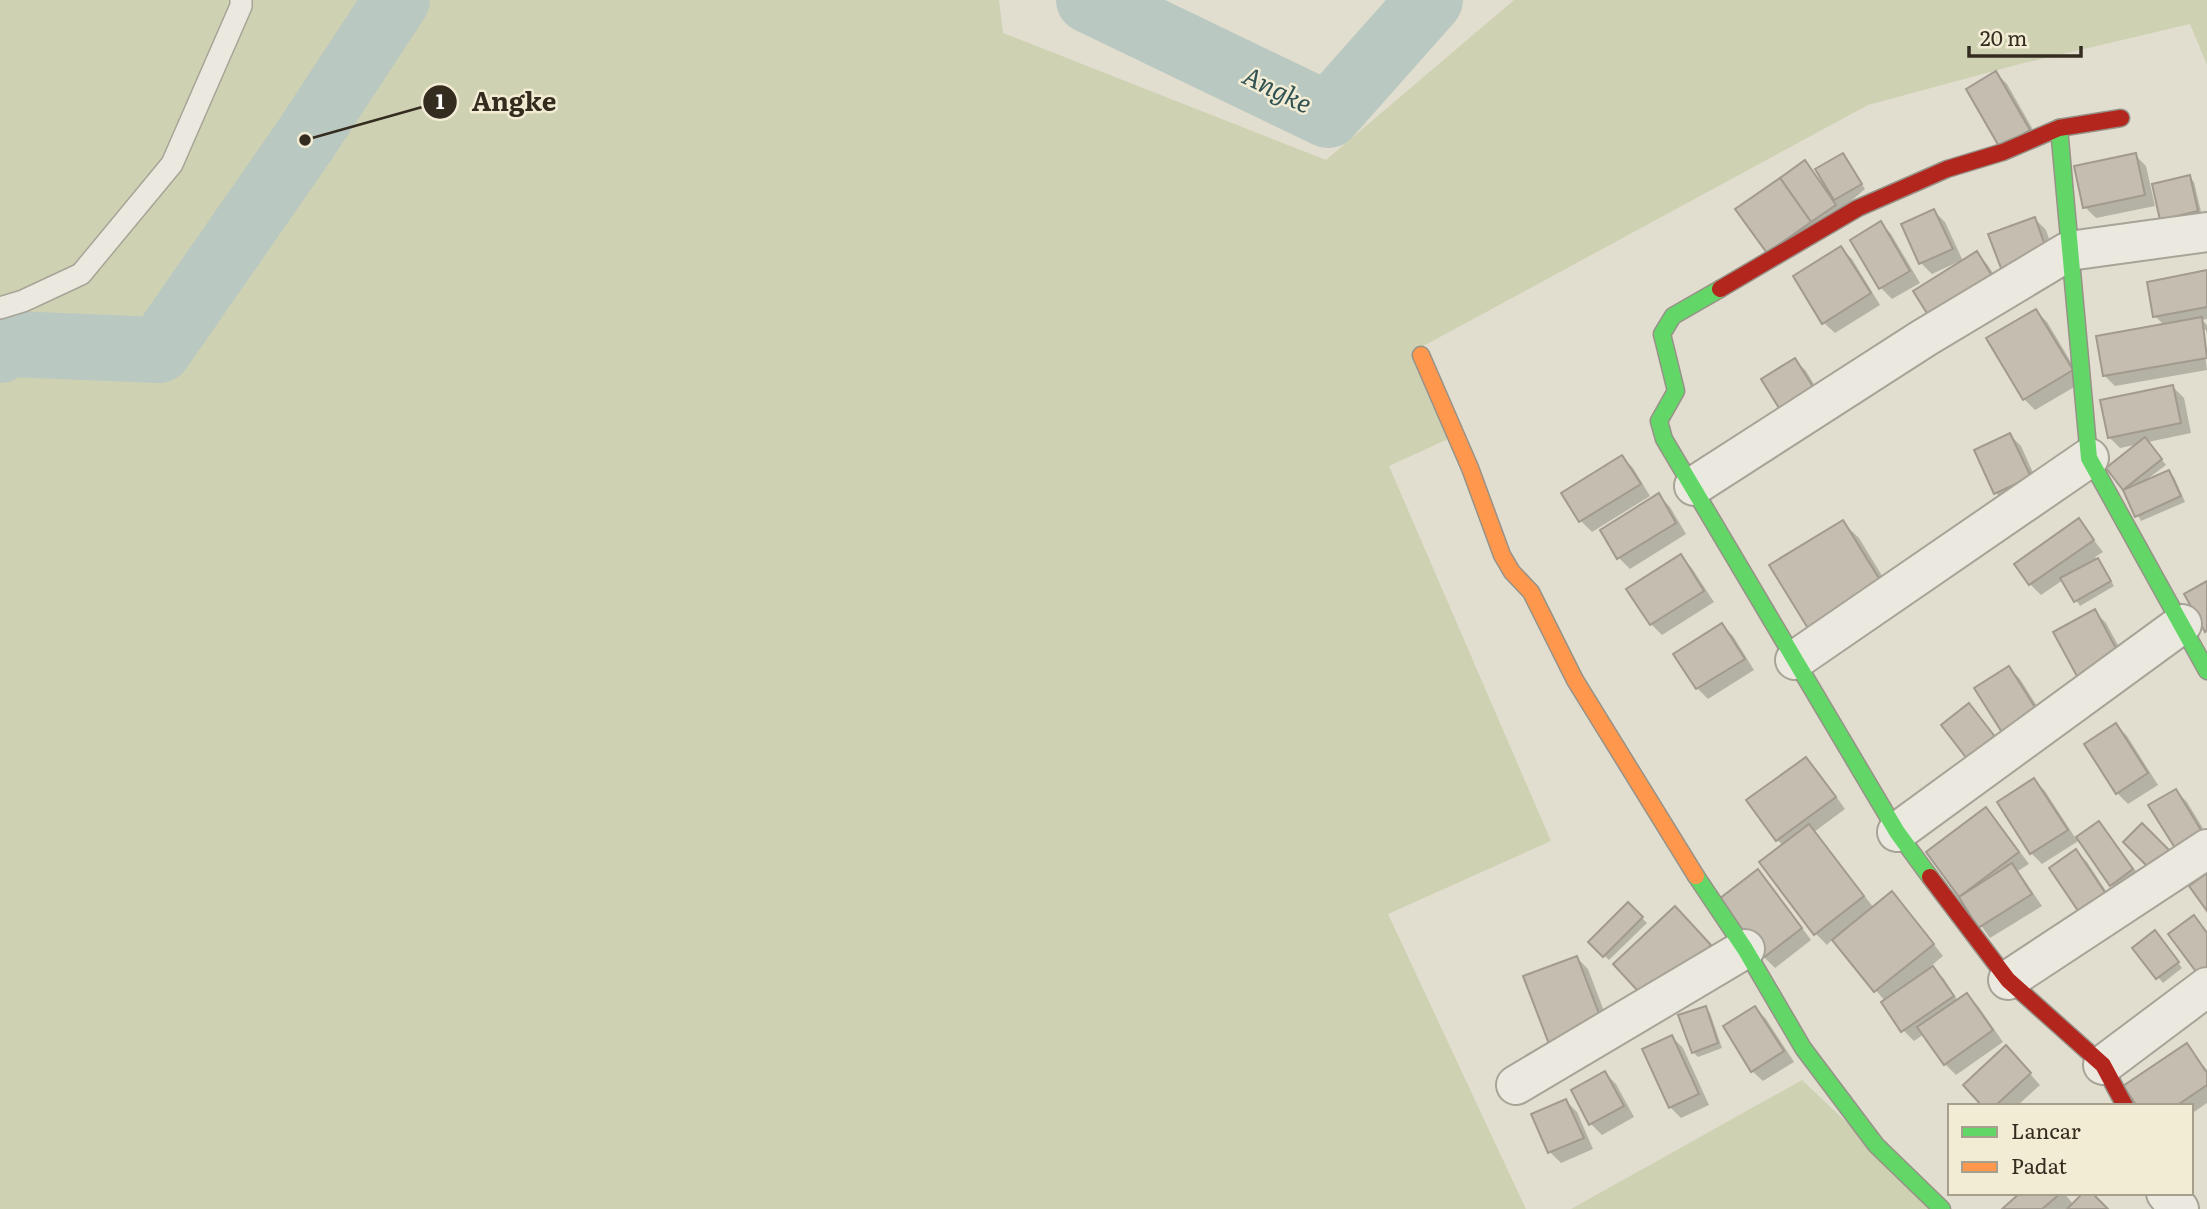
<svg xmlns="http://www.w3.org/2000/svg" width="2207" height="1209" viewBox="0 0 2207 1209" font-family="Literata,serif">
<rect width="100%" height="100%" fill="#e2decf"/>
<!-- green -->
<g fill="#cfd1b3">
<path d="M0 0H999L1003 33 1326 160 1514 0H2207V65L2190 24 2020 64 1868 105 1416 350 1461 433 1389 466 1551 841 1388 914 1526 1209H0Z"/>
<path d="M1802 1080 1938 1209H1571Z"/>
</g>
<!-- shadow -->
<g fill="#0003">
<path d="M1996 73 2007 84 2040 142 2013 158Z"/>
<path d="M1843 155 1865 189 1779 263 1805 163 1822 182Z"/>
<path d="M2135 155 2146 166 2155 206 2096 218 2085 207Z"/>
<path d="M2189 177 2194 182 2202 216 2167 225 2154 186Z"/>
<path d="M1934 211 1945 222 1963 261 1976 253 1987 264 2010 300 1958 262 1932 274 1921 263 1903 225Z"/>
<path d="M2035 219 2046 230 2060 271 2016 286Z"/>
<path d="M1881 223 1891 234 1920 283 1892 299 1881 288 1852 240Z"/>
<path d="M1841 248 1852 259 1880 305 1835 333 1824 323Z"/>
<path d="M2207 272V319L2202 320 2207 325V335L2206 330H2202L2207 370 2115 386 2104 375 2165 326 2155 316Z"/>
<path d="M2036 311 2047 322 2083 382 2035 410 2024 399Z"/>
<path d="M1795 360 1806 371 1827 406 1796 426Z"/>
<path d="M2173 387 2184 398 2191 433 2148 442 2166 465 2146 480 2168 472 2174 477 2185 502 2141 521 2124 489 2139 444 2120 448 2109 437Z"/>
<path d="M2010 435 2021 446 2040 488 2007 504 1996 493Z"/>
<path d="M1622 457 1633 468 1650 496 1592 532 1581 521 1563 493Z"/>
<path d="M1659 496 1670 507 1686 534 1630 569 1619 558Z"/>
<path d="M2079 521 2103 552 2095 557 2102 565 2114 586 2080 606 2063 580 2041 595 2030 584Z"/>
<path d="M1842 522 1859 538 1898 602 1827 646Z"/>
<path d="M1680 556 1691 567 1714 602 1662 635 1651 624Z"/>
<path d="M2095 612 2106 623 2131 669 2055 633Z"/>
<path d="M1722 625 1733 636 1754 670 1708 699 1697 688Z"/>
<path d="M2009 668 2020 679 2050 727 1976 688Z"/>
<path d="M2116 725 2127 736 2158 785 2128 804 2117 793Z"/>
<path d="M1806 759 1817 770 1845 809 1814 832 1874 908 1892 894 1903 905 1943 956 1931 966 1944 979 1958 1001 1967 995 1978 1006 2003 1042 1956 1075 1945 1064 1924 1034 1914 1041 1903 1030 1885 1001 1833 939 1827 945 1816 934 1784 846 1777 840Z"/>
<path d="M2034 780 2045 791 2076 839 2099 823 2109 834 2143 881 2122 895 2111 884 2080 840 2042 864 2031 853Z"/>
<path d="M2176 791 2187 802 2207 835 2183 858Z"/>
<path d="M1986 810 1997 821 2029 864 2018 871 2042 906 1990 938 1928 852Z"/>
<path d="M2076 851 2087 862 2119 911 2095 928Z"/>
<path d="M1758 872 1769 883 1811 940 1775 968 1764 957Z"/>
<path d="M1628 904 1647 923 1609 960 1590 942Z"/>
<path d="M2159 937 2182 968 2163 983 2134 948Z"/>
<path d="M1577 958 1588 969 1613 1035 1551 1043Z"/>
<path d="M1705 1008 1710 1013 1722 1048 1698 1057 1693 1052Z"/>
<path d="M1755 1008 1766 1019 1794 1062 1763 1081 1752 1071Z"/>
<path d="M1672 1037 1683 1048 1709 1105 1681 1118 1670 1107Z"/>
<path d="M2186 1045 2207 1070V1103L2191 1114V1106H2139Z"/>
<path d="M2017 1059 2040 1085 2017 1106H1984Z"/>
<path d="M1605 1073 1616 1084 1634 1117 1602 1135 1591 1124Z"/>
<path d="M1566 1101 1577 1112 1593 1149 1561 1163 1550 1152 1533 1115Z"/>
<path d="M2022 1193H2064L2074 1205 2105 1209H2004Z"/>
</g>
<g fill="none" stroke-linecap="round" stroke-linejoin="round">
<!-- river -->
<g stroke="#b9c8c0" stroke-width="66">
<path d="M1089 0 1328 115 1430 0"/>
<path d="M0 350 11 344 159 350 305 140 397 0"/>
</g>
</g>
<!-- building -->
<g fill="#c5bdb0" stroke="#a29a8e" stroke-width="2">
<path d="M1996 71 2030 130 2000 148 1966 89Z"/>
<path d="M1843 153 1862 184 1834 200 1815 169Z"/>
<path d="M2136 153 2145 195 2083 208 2074 166Z"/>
<path d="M1805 160 1836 205 1811 222 1780 178Z"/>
<path d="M2190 175 2198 211 2160 220 2152 184Z"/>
<path d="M1780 178 1811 222 1767 253 1735 209Z"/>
<path d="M1934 209 1953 249 1919 264 1901 224Z"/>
<path d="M2035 217 2050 260 2004 276 1988 234Z"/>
<path d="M1881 221 1910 271 1879 289 1850 240Z"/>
<path d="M1841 246 1871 293 1822 324 1793 276Z"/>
<path d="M1977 251 2000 289 1937 329 1913 291Z"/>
<path d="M2207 270V307L2153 317 2147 282Z"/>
<path d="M2036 309 2073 370 2023 400 1986 338Z"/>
<path d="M2202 317 2207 358 2103 376 2096 336Z"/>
<path d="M1795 358 1818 395 1784 416 1761 379Z"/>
<path d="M2173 385 2181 423 2108 438 2100 400Z"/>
<path d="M2010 433 2031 477 1994 494 1974 450Z"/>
<path d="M2145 437 2162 459 2123 490 2106 468Z"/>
<path d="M1622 455 1641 484 1579 522 1561 493Z"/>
<path d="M2169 470 2181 496 2135 517 2123 490Z"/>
<path d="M1659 493 1676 523 1617 559 1600 530Z"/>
<path d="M2079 518 2094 540 2029 585 2014 564Z"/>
<path d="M1843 520 1883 585 1809 630 1769 565Z"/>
<path d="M1681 554 1704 591 1650 625 1626 589Z"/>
<path d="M2098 558 2111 581 2074 602 2060 578Z"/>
<path d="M2207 581V630L2205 632 2184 594Z"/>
<path d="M2095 609 2121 658 2079 680 2053 632Z"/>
<path d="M1722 623 1745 659 1696 689 1673 654Z"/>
<path d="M2009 666 2040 715 2005 737 1974 688Z"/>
<path d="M1969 703 1999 742 1971 764 1941 725Z"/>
<path d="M2116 723 2148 773 2116 794 2084 744Z"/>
<path d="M1806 757 1836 797 1776 841 1746 800Z"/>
<path d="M2034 778 2068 830 2030 854 1997 802Z"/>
<path d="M2176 789 2207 840 2182 859 2148 805Z"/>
<path d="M1986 807 2019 852 1959 897 1926 852Z"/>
<path d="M2099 821 2133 869 2110 886 2076 837Z"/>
<path d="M2142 823 2170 851 2151 870 2123 842Z"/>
<path d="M1809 824 1864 896 1814 935 1759 862Z"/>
<path d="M2076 849 2110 900 2083 918 2049 868Z"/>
<path d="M2012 863 2032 894 1978 928 1959 897Z"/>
<path d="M1758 869 1802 928 1763 958 1719 899Z"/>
<path d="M2207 873V911L2189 886Z"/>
<path d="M1892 891 1934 944 1874 992 1832 940Z"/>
<path d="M1628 902 1643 917 1603 957 1588 942Z"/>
<path d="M1675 906 1711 945 1650 1004 1613 964Z"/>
<path d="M2194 915 2207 933V978L2203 981 2168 934Z"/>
<path d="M2155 930 2179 962 2156 979 2132 948Z"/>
<path d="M1577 956 1603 1024 1549 1044 1523 976Z"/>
<path d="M1933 966 1954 996 1901 1032 1881 1002Z"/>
<path d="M1967 993 1993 1030 1944 1065 1917 1027Z"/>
<path d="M1706 1006 1718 1043 1692 1053 1678 1015Z"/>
<path d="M1755 1006 1784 1051 1751 1072 1723 1026Z"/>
<path d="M1672 1035 1699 1094 1669 1108 1642 1049Z"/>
<path d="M2187 1043 2207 1073V1085L2176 1106H2137L2123 1086Z"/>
<path d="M2006 1045 2031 1073 1995 1106H1982L1963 1085Z"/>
<path d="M1605 1071 1624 1106 1589 1125 1571 1090Z"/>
<path d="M1566 1099 1584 1138 1548 1153 1531 1114Z"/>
<path d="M2020 1193H2061L2042 1209H2002Z"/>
<path d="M2083 1193H2092L2108 1209H2067Z"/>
</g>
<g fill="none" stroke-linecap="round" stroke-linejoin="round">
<!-- lane casing -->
<g stroke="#a8a397" stroke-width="24">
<path id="lane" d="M0 308 23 301 81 274 172 164 241 6V0"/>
</g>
<!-- street casing -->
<g stroke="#a8a397" stroke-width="42">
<g id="street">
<path d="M1694 486 1924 338 2069 251 2207 232"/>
<path d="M1795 660 2089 458"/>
<path d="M1897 832 2182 624"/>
<path d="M2008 980 2207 849"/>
<path d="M2103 1065 2207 987"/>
<path d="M1516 1085 1745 949"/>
<path d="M2166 1193 2179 1209"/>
</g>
</g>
<!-- fast casing -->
<g stroke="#979288" stroke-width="19">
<g id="fast">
<path d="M2059 128 2089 458 2207 671"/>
<path d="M1720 289 1673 316 1662 334 1676 391 1659 421 1664 439 1897 832 1930 877"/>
<path d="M1696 876 1745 949 1803 1048 1876 1145 1942 1209"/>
</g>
</g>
<!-- slow casing -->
<g stroke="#979288" stroke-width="19">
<path id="slow" d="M1421 355 1470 468 1502 555 1512 572 1531 592 1575 680 1696 876"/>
</g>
<!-- jam casing -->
<g stroke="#979288" stroke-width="19">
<g id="jam">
<path d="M1720 289 1858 208 1947 169 2003 152 2059 128 2121 118"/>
<path d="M1930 877 2008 980 2103 1065 2125 1106"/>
</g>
</g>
<!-- lane -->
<use href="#lane" stroke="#eae8df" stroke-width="21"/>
<!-- street -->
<use href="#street" stroke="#eae8df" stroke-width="38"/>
<!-- fast -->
<use href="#fast" stroke="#63d668" stroke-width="16"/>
<!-- slow -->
<use href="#slow" stroke="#ff974d" stroke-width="16"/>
<!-- jam -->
<use href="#jam" stroke="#b3261e" stroke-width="16"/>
</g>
<g text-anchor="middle" stroke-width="5" stroke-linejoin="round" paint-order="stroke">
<!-- water labels -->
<g font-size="26" font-style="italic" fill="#315354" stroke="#f2ecd5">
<text transform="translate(1277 90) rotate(26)" y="9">Angke</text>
</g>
</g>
<!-- callouts -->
<path fill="none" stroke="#352c20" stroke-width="2.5" d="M305 140L440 102"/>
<g fill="#352c20" stroke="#f2ecd5" stroke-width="2.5">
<circle cx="305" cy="140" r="7"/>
<circle cx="440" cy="102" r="18"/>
</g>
<g font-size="21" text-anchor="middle" font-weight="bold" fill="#fff">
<text x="440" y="109">1</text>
</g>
<g font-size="26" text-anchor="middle" font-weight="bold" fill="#352c20" stroke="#f2ecd5" stroke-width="5" stroke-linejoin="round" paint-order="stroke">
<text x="514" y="111">Angke</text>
</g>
<!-- legend -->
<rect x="1948" y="1104" width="245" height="91" fill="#f2ecd5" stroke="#a69f8d" stroke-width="2"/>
<rect x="1962" y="1127" width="35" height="10" fill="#63d668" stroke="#a69f8d" stroke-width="2"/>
<text x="2011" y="1139" font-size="21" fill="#352c20">Lancar</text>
<rect x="1962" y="1162" width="35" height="10" fill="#ff974d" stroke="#a69f8d" stroke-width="2"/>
<text x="2011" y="1174" font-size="21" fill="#352c20">Padat</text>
<!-- scale -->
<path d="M1969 46v10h112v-10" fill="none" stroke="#352c20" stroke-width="3.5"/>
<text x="1980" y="46" font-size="21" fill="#352c20" stroke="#f2ecd5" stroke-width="5" paint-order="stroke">20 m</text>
</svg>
